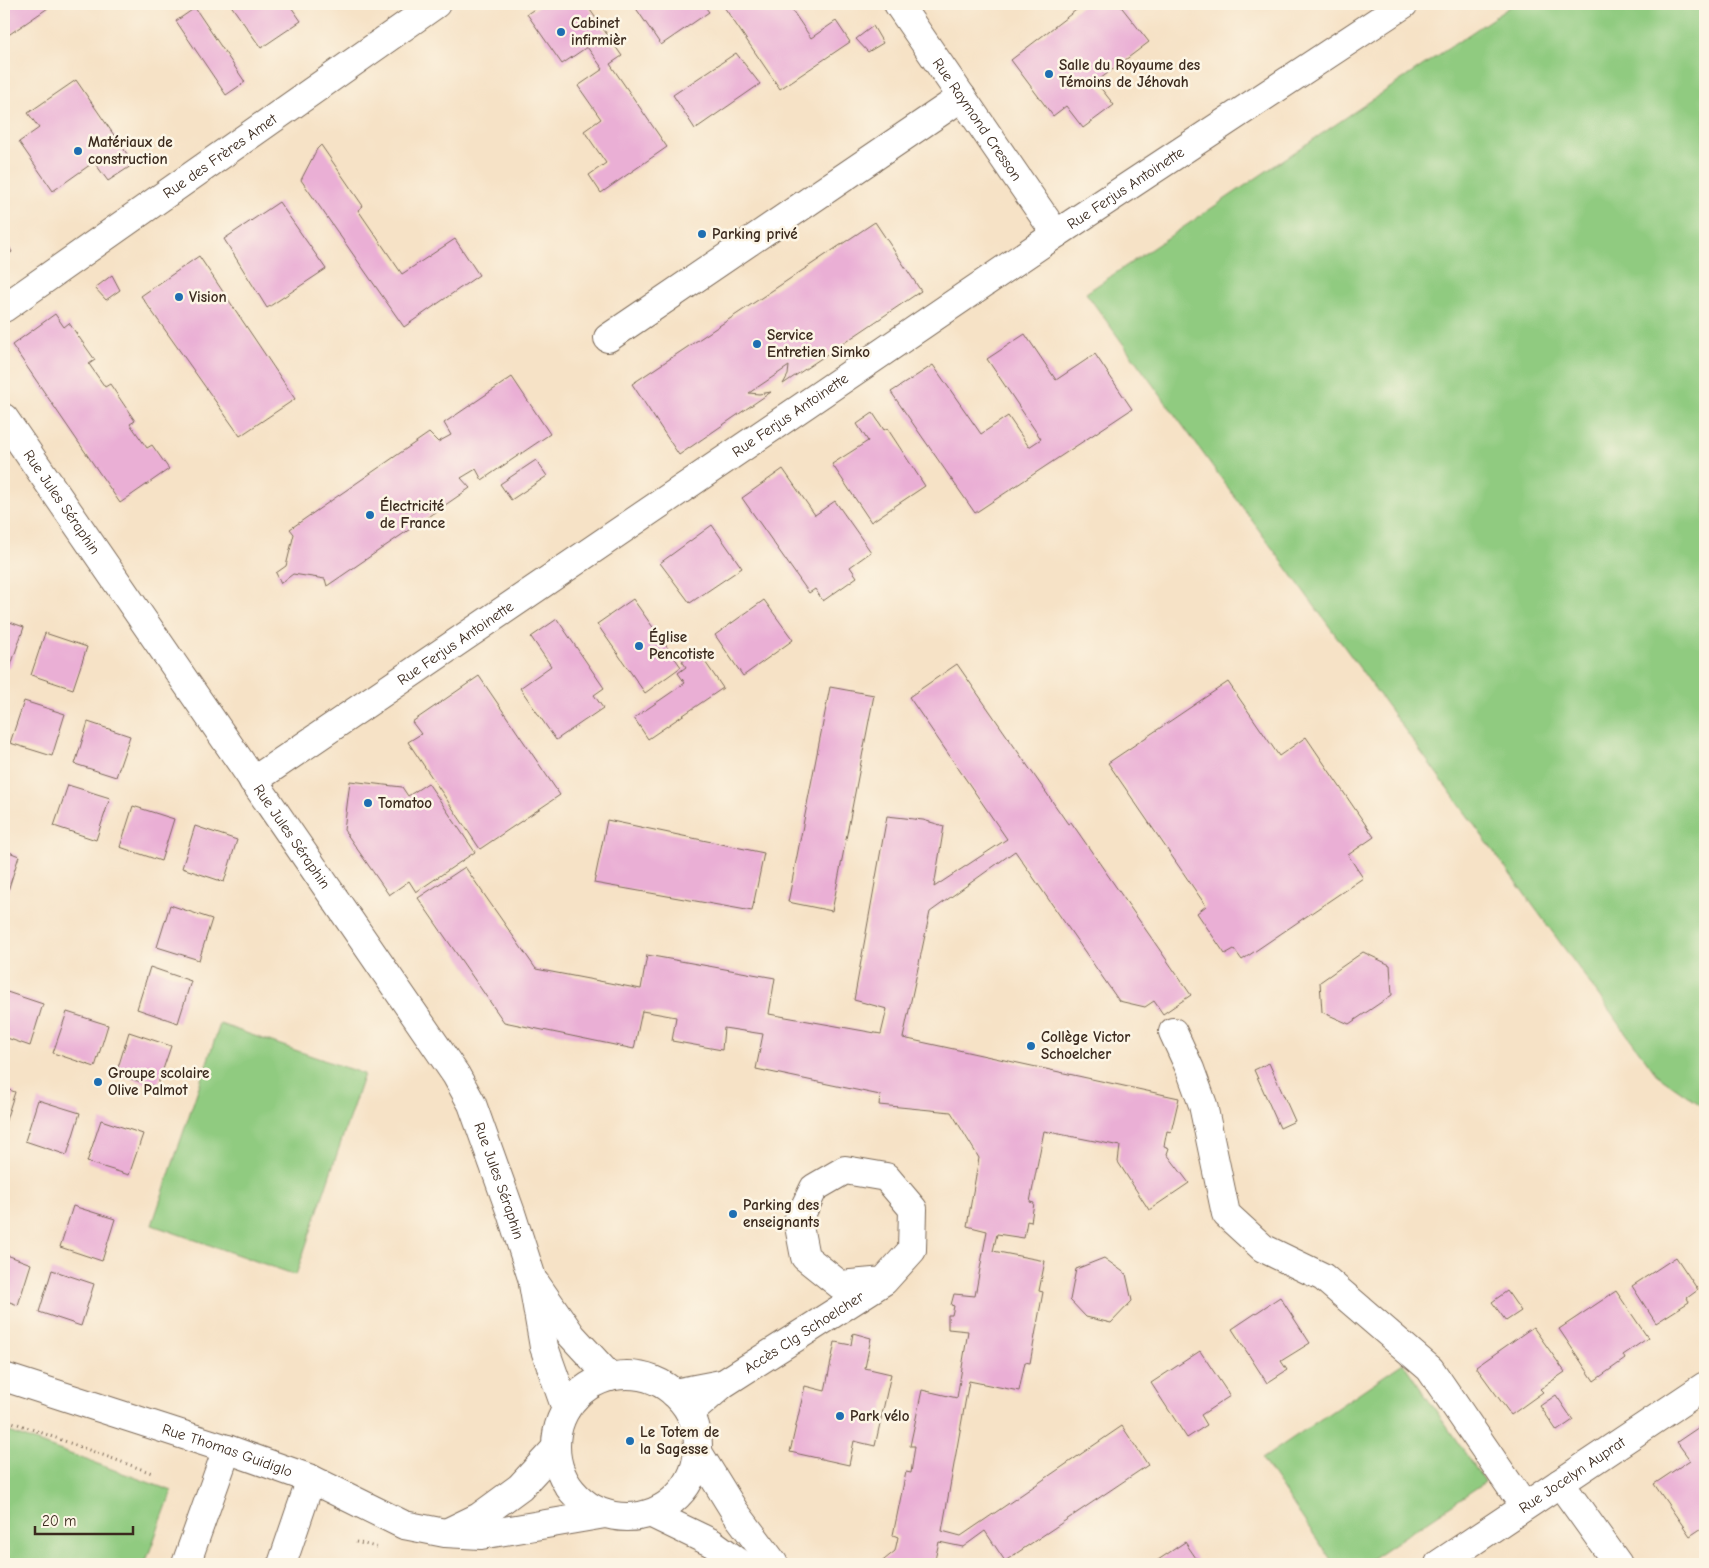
<svg xmlns="http://www.w3.org/2000/svg" width="1709" height="1568" viewBox="0 0 1709 1568" font-family="'Comic Neue',sans-serif">
<rect width="100%" height="100%" fill="#fcf5e5"/>
<filter id="ink" filterUnits="userSpaceOnUse"><feTurbulence type="fractalNoise" baseFrequency=".02" numOctaves="2"/><feDisplacementMap in="SourceGraphic" scale="10" xChannelSelector="R" yChannelSelector="G"/><feConvolveMatrix kernelMatrix="1 2 1 2 8 2 1 2 1" color-interpolation-filters="sRGB"/></filter>
<filter id="wash" filterUnits="userSpaceOnUse"><feTurbulence type="fractalNoise" baseFrequency=".0096" numOctaves="4" result="noise"/><feDisplacementMap in="SourceGraphic" scale="20" xChannelSelector="R" yChannelSelector="G"/><feGaussianBlur stdDeviation="1.12" result="paint"/><feColorMatrix in="noise" values="0 0 0 0 0 0 0 0 0 0 0 0 0 0 0 0 0 1.4 0 .05"/><feComposite in="paint" operator="in"/></filter>
<g filter="url(#wash)">
<rect width="100%" height="100%" fill="#f6e2c6"/>
<!-- green -->
<g fill="#90cb80" stroke="#667a4f">
<path d="M1514 4H1705V1108L1656 1074 1086 293Z"/>
<path d="M220 1024 364 1074 296 1275 152 1225Z"/>
<path d="M1403 1363 1485 1482 1364 1564H1334L1262 1459Z"/>
<path d="M4 1430 172 1491 145 1564H4Z"/>
</g>
<g id="blocks">
<!-- building -->
<g fill="#eaafd5">
<path d="M4 4H46L48 8 4 38Z"/>
<path d="M230 4H289L301 21 261 48Z"/>
<path d="M334 4H343L337 9Z"/>
<path d="M542 4H586L622 56 610 64 667 147 601 193 589 175 606 163 584 131 601 119 578 86 603 69 587 47 562 64 527 14Z"/>
<path d="M633 4H703L709 12 661 45Z"/>
<path d="M722 4H788L811 38 836 21 850 42 780 89Z"/>
<path d="M1084 4H1119L1149 42 1096 82 1114 105 1083 128 1066 106 1053 116 1011 60Z"/>
<path d="M195 8 245 82 226 95 176 21Z"/>
<path d="M873 26 883 43 868 52 856 39Z"/>
<path d="M736 53 760 84 695 129 673 95Z"/>
<path d="M76 80 134 164 108 181 94 162 53 191 19 142 39 128 28 113Z"/>
<path d="M321 145 363 206 358 210 402 274 455 239 479 275 404 327 301 180 317 149Z"/>
<path d="M279 202 326 269 267 308 224 239Z"/>
<path d="M875 222 921 291 783 384 788 375 789 366 749 393 759 394 771 392 679 455 632 384Z"/>
<path d="M4 228 9 236 5 240 12 252 4 258Z"/>
<path d="M199 256 295 399 240 436 141 296Z"/>
<path d="M112 275 120 290 106 300 95 288Z"/>
<path d="M55 314 64 327 69 323 95 360 89 364 105 387 110 384 135 421 130 424 147 448 152 445 169 469 120 503 12 345Z"/>
<path d="M1025 334 1056 380 1095 354 1132 409 975 513 891 392 933 365 981 434 1008 416 1029 447 1041 439 987 359Z"/>
<path d="M512 377 550 434 482 480 476 469 461 478 470 488 327 586 325 579 293 574 281 583 276 573 286 566 294 534 290 529 429 433 438 442 451 435 444 423Z"/>
<path d="M873 413 884 430 887 428 925 486 871 522 832 464 868 441 857 424Z"/>
<path d="M536 460 547 476 511 500 500 484Z"/>
<path d="M783 469 815 515 835 501 871 552 850 567 857 577 823 601 815 589 809 593 742 498Z"/>
<path d="M712 525 742 568 690 603 660 563Z"/>
<path d="M633 599 681 667 645 693 597 624Z"/>
<path d="M764 600 793 640 743 676 715 635Z"/>
<path d="M557 619 604 688 594 695 603 708 556 740 520 688 551 666 531 637Z"/>
<path d="M4 620 24 627 10 668 4 666Z"/>
<path d="M45 633 87 647 73 689 31 675Z"/>
<path d="M697 650 723 688 648 739 634 718 685 683 678 673 686 667 682 661Z"/>
<path d="M957 664 1068 824 1071 822 1191 995 1163 1014 1154 1001 1145 1007 1119 1001 1015 851 930 912 903 1038 1179 1098 1171 1132 1167 1131 1164 1146 1169 1148 1167 1154 1189 1183 1149 1210 1118 1162 1120 1146 1044 1131 1030 1202 1034 1203 1031 1222 1027 1221 1024 1238 997 1234 993 1251 1045 1261 1039 1291 1043 1292 1030 1363 1025 1362 1019 1391 969 1381 942 1531 961 1536 1122 1426 1148 1465 1005 1561 985 1531 963 1547 939 1542 934 1564H879L895 1551 898 1537 893 1535 906 1472 911 1473 915 1446H910L922 1390 957 1398 968 1331 948 1329V1315H952L954 1306 951 1305 954 1294 975 1296 987 1231 967 1226 979 1158 951 1112 879 1105 880 1095 756 1069 763 1034 724 1028 722 1050 672 1041 676 1017 642 1011 634 1049 504 1022 418 898 465 867 536 969 641 989 647 955 775 978 769 1014 881 1034 887 1009 854 1000 887 816 923 820 944 826 934 887 1007 839 909 697Z"/>
<path d="M479 676 560 795 480 849 408 742 421 734 412 722Z"/>
<path d="M1228 682 1279 756 1306 737 1374 837 1348 855 1363 878 1242 960 1234 949 1225 954 1197 913 1206 906 1108 763Z"/>
<path d="M830 687 874 695 832 911 788 902Z"/>
<path d="M24 701 65 714 52 756 10 743Z"/>
<path d="M88 722 130 736 116 777 75 764Z"/>
<path d="M350 781 402 787 408 796 428 783 475 852 416 892 409 881 389 895 344 830Z"/>
<path d="M68 785 110 798 96 840 54 826Z"/>
<path d="M133 806 174 819 161 861 120 847Z"/>
<path d="M607 820 764 853 752 911 594 883Z"/>
<path d="M195 826 237 840 224 882 182 868Z"/>
<path d="M4 850 19 856 6 897 4 896Z"/>
<path d="M170 905 212 919 199 960 157 947Z"/>
<path d="M1363 952 1390 965 1392 995 1349 1024 1322 1012 1320 982Z"/>
<path d="M150 967 191 981 178 1023 137 1009Z"/>
<path d="M4 991 43 1004 30 1046 4 1037Z"/>
<path d="M67 1012 108 1025 95 1067 53 1053Z"/>
<path d="M129 1032 171 1046 157 1087 116 1074Z"/>
<path d="M1269 1063 1295 1121 1280 1128 1254 1070Z"/>
<path d="M4 1088 15 1092 4 1126Z"/>
<path d="M38 1100 80 1113 67 1155 25 1141Z"/>
<path d="M101 1120 143 1134 129 1175 87 1162Z"/>
<path d="M73 1206 115 1219 102 1261 60 1247Z"/>
<path d="M4 1254 31 1264 18 1305 4 1300Z"/>
<path d="M1676 1257 1698 1290 1687 1298 1689 1302 1656 1323 1632 1286Z"/>
<path d="M1104 1258 1126 1274 1132 1301 1111 1323 1086 1317 1070 1300 1076 1269Z"/>
<path d="M52 1270 94 1284 81 1326 39 1312Z"/>
<path d="M1507 1291 1521 1311 1506 1321 1492 1302Z"/>
<path d="M1616 1291 1648 1338 1623 1355 1625 1359 1594 1381 1559 1329Z"/>
<path d="M1280 1297 1310 1343 1281 1361 1287 1370 1267 1383 1232 1329Z"/>
<path d="M1533 1327 1565 1372 1540 1389 1543 1392 1511 1415 1476 1367Z"/>
<path d="M853 1333 871 1338 865 1368 891 1374 875 1446 854 1441 849 1465 790 1452 805 1386 825 1391 835 1342 851 1345Z"/>
<path d="M1200 1351 1230 1396 1201 1415 1207 1425 1187 1438 1151 1383Z"/>
<path d="M1556 1395 1573 1420 1557 1431 1540 1406Z"/>
<path d="M1705 1423V1526L1690 1536 1654 1484 1690 1460 1677 1442Z"/>
<path d="M1185 1542 1200 1564H1152Z"/>
</g>
</g>
</g>
<g filter="url(#ink)">
<use href="#blocks" fill-opacity="0" stroke="#7c6a59" stroke-width="1"/>
<g fill="none" stroke-linecap="round" stroke-linejoin="round">
<!-- minor casing -->
<g stroke="#7c6a59" stroke-width="30">
<g id="minor">
<path id="s1" d="M898 4 1056 234"/>
<path id="s2" d="M4 308 436 4"/>
<path d="M608 338 962 97"/>
<path id="s3" d="M4 418 456 1075 472 1104 511 1213 532 1278 544 1347 566 1409"/>
<path id="s4" d="M253 781 1056 234 1404 4"/>
<path d="M1173 1032 1190 1069 1203 1105 1226 1214 1263 1248 1323 1277 1430 1369 1524 1506"/>
<path d="M536 1284 572 1336 610 1377"/>
<path d="M674 1393 721 1384"/>
<path id="s5" d="M690 1413 723 1384 884 1281 912 1250 913 1209 886 1177 845 1170 814 1188 798 1221 805 1257 840 1285 884 1281"/>
<path d="M1560 1483 1618 1564"/>
<path d="M186 1564 227 1449"/>
<path d="M282 1564 311 1479"/>
<path id="s6" d="M1439 1564 1705 1386"/>
</g>
</g>
<!-- major casing -->
<g stroke="#7c6a59" stroke-width="30">
<g id="major">
<circle cx="627" cy="1446" r="71"/>
<path id="s7" d="M4 1377 227 1449 311 1479 404 1525 445 1533 481 1535 605 1514"/>
<path d="M698 1452 735 1512 774 1564"/>
<path d="M652 1514 712 1543 741 1564"/>
<path d="M448 1532 479 1517 520 1487 556 1448"/>
</g>
</g>
<!-- path -->
<g stroke="#7c6a59" stroke-width="3" stroke-dasharray="1 4" stroke-linecap="butt">
<path d="M4 1419 152 1473"/>
<path d="M356 1542 376 1547"/>
<path d="M565 1564H593"/>
</g>
<!-- minor -->
<use href="#minor" stroke="#fff" stroke-width="28"/>
<!-- major -->
<use href="#major" stroke="#fff" stroke-width="28"/>
</g>
</g>
<!-- markers -->
<g fill="#1f6fb2" stroke="#fcf5e5" stroke-width="2">
<circle cx="561" cy="32" r="5"/>
<circle cx="1049" cy="74" r="5"/>
<circle cx="78" cy="151" r="5"/>
<circle cx="702" cy="234" r="5"/>
<circle cx="179" cy="297" r="5"/>
<circle cx="757" cy="344" r="5"/>
<circle cx="370" cy="515" r="5"/>
<circle cx="639" cy="646" r="5"/>
<circle cx="368" cy="803" r="5"/>
<circle cx="1031" cy="1046" r="5"/>
<circle cx="98" cy="1082" r="5"/>
<circle cx="733" cy="1214" r="5"/>
<circle cx="840" cy="1416" r="5"/>
<circle cx="630" cy="1441" r="5"/>
</g>
<g text-anchor="middle" stroke-width="5" stroke-linejoin="round" paint-order="stroke">
<!-- poi labels -->
<g font-size="15" font-weight="bold" fill="#3b2a1e" stroke="#fcf5e5" text-anchor="start">
<text x="571" y="28">Cabinet<tspan x="571" dy="17">infirmièr</tspan></text>
<text x="1059" y="70">Salle du Royaume des<tspan x="1059" dy="17">Témoins de Jéhovah</tspan></text>
<text x="88" y="147">Matériaux de<tspan x="88" dy="17">construction</tspan></text>
<text x="712" y="239">Parking privé</text>
<text x="189" y="302">Vision</text>
<text x="767" y="340">Service<tspan x="767" dy="17">Entretien Simko</tspan></text>
<text x="380" y="511">Électricité<tspan x="380" dy="17">de France</tspan></text>
<text x="649" y="642">Église<tspan x="649" dy="17">Pencotiste</tspan></text>
<text x="378" y="808">Tomatoo</text>
<text x="1041" y="1042">Collège Victor<tspan x="1041" dy="17">Schoelcher</tspan></text>
<text x="108" y="1078">Groupe scolaire<tspan x="108" dy="17">Olive Palmot</tspan></text>
<text x="743" y="1210">Parking des<tspan x="743" dy="17">enseignants</tspan></text>
<text x="850" y="1421">Park vélo</text>
<text x="640" y="1437">Le Totem de<tspan x="640" dy="17">la Sagesse</tspan></text>
</g>
<!-- street labels -->
<g font-size="15" fill="#3b2a1e" stroke="#fcf5e5">
<text dy="5" stroke="none"><textPath href="#s1" startOffset="140">Rue Raymond Cresson</textPath></text>
<text dy="5" stroke="none"><textPath href="#s2" startOffset="264">Rue des Frères Amet</textPath></text>
<text dy="5" stroke="none"><textPath href="#s4" startOffset="1055">Rue Ferjus Antoinette</textPath></text>
<text dy="5" stroke="none"><textPath href="#s4" startOffset="650">Rue Ferjus Antoinette</textPath></text>
<text dy="5" stroke="none"><textPath href="#s3" startOffset="102">Rue Jules Séraphin</textPath></text>
<text dy="5" stroke="none"><textPath href="#s4" startOffset="245">Rue Ferjus Antoinette</textPath></text>
<text dy="5" stroke="none"><textPath href="#s3" startOffset="508">Rue Jules Séraphin</textPath></text>
<text dy="5" stroke="none"><textPath href="#s3" startOffset="912">Rue Jules Séraphin</textPath></text>
<text dy="5" stroke="none"><textPath href="#s5" startOffset="140">Accès Clg Schoelcher</textPath></text>
<text dy="5" stroke="none"><textPath href="#s7" startOffset="235">Rue Thomas Guidiglo</textPath></text>
<text dy="5" stroke="none"><textPath href="#s6" startOffset="160">Rue Jocelyn Auprat</textPath></text>
</g>
</g>
<!-- margin -->
<rect width="1709" height="1568" fill="none" stroke="#fcf5e5" stroke-width="20"/>
<!-- scale -->
<path d="M35 1526v8h98v-8" fill="none" stroke="#3b2a1e" stroke-width="2.5"/>
<text x="42" y="1526" font-size="15" fill="#3b2a1e" stroke="#fcf5e5" stroke-width="4" paint-order="stroke">20 m</text>
</svg>
